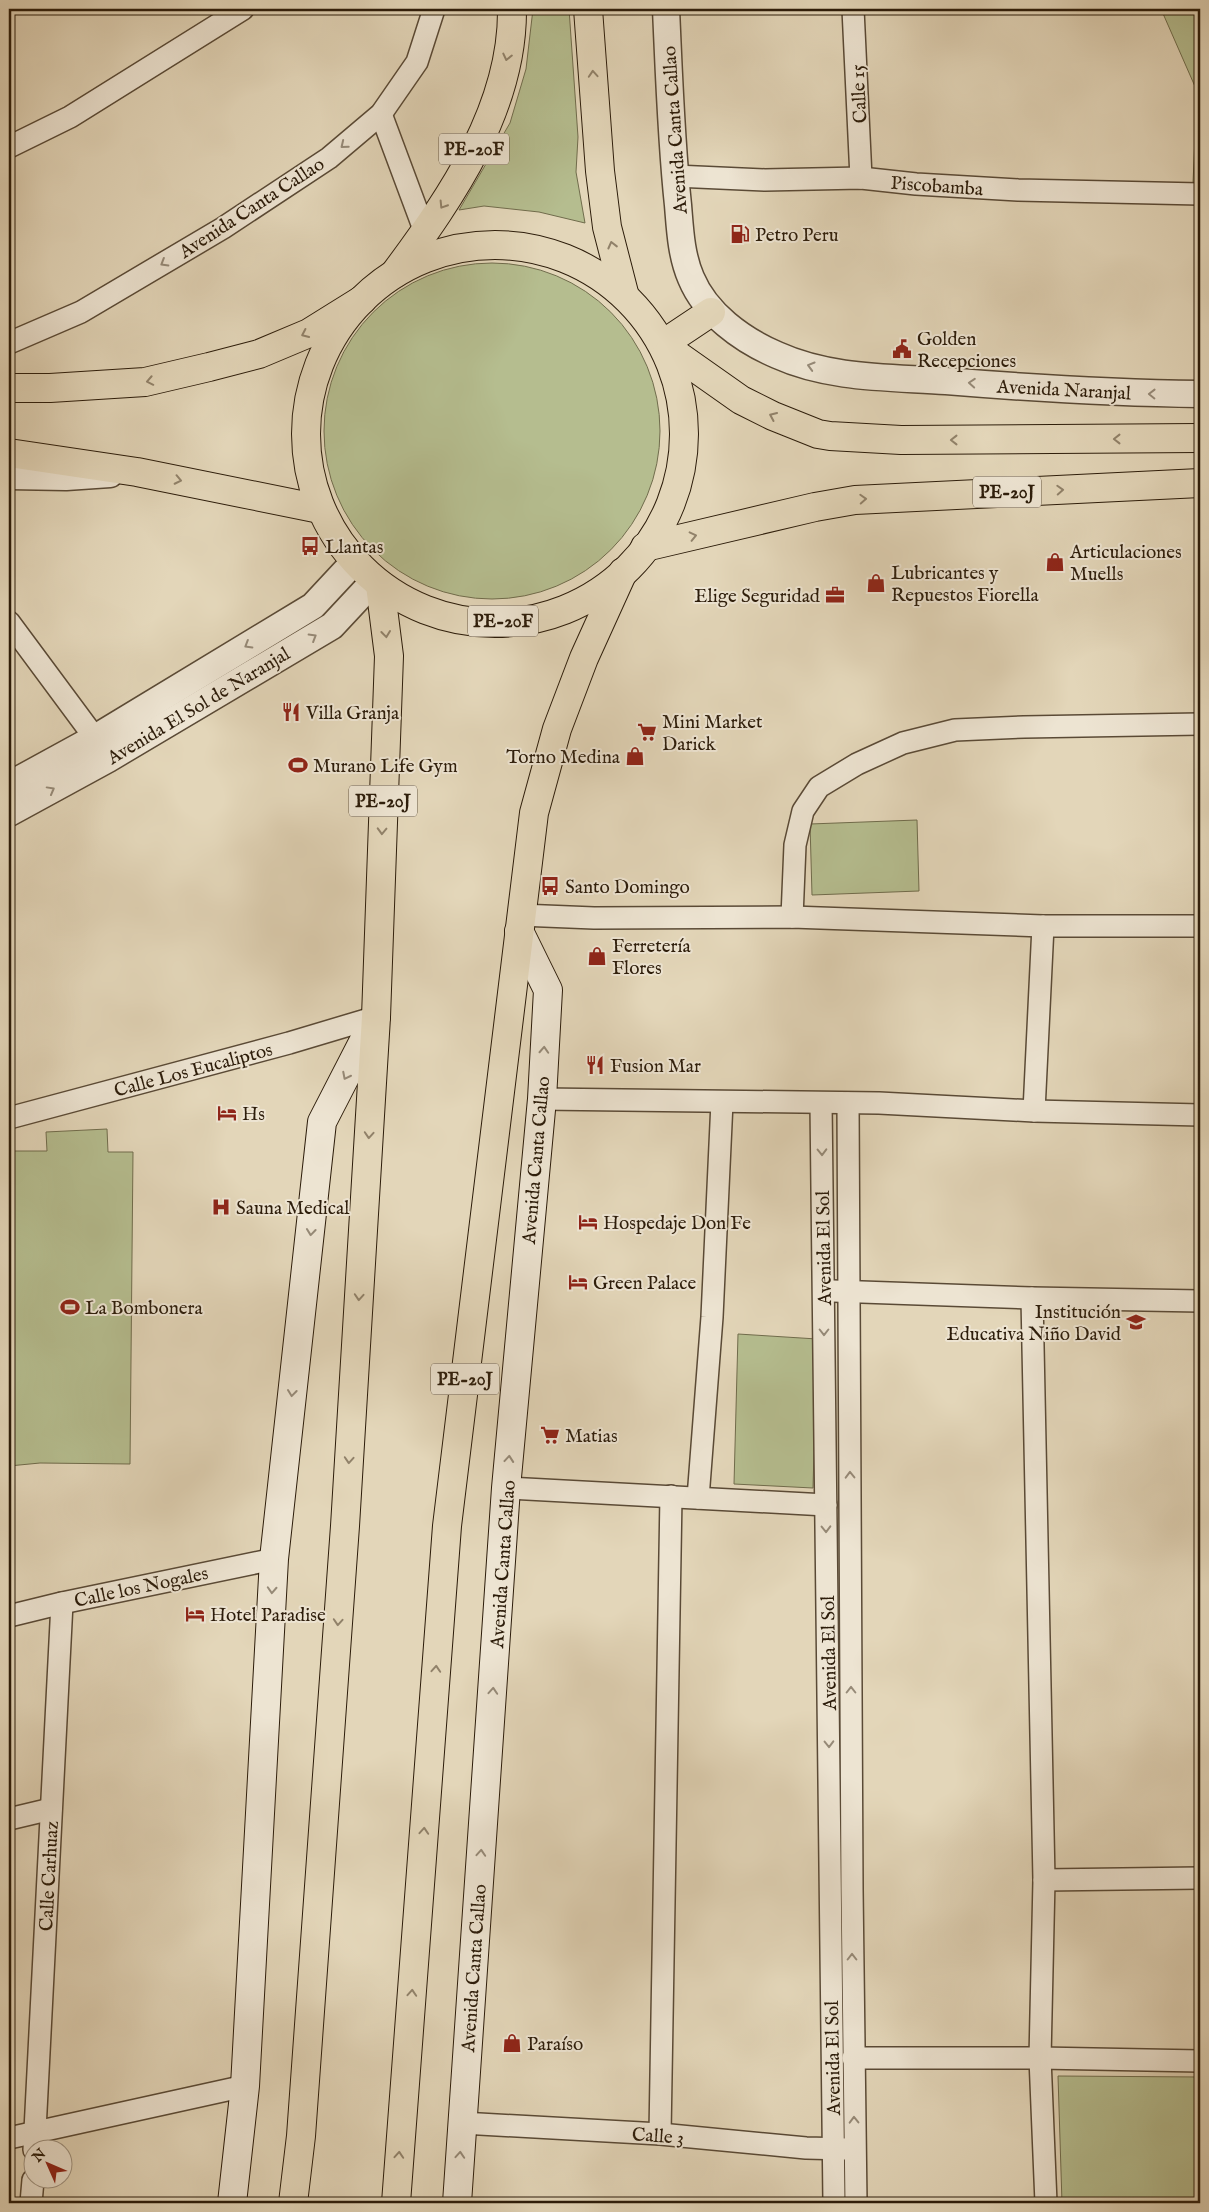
<svg xmlns="http://www.w3.org/2000/svg" width="1209" height="2212" viewBox="0 0 1209 2212" font-family="'IM FELL English',serif">
<rect width="100%" height="100%" fill="#e3d6b9"/>
<filter id="stains"><feTurbulence type="fractalNoise" baseFrequency=".004" numOctaves="4"/><feColorMatrix values="0 0 0 0 .2 0 0 0 0 .09 0 0 0 0 .02 0 0 0 .5 -.17"/></filter>
<radialGradient id="worn" r=".72"><stop offset=".6" stop-color="#630" stop-opacity="0"/><stop offset="1" stop-color="#630" stop-opacity=".3"/></radialGradient>
<!-- green -->
<g fill="#b5bd8f" stroke="#706c4c">
<path d="M533 9H569L578 137 576 172 585 223 539 212 484 206 459 210 510 123 526 69Z"/>
<path d="M1161 9H1200V183H1193L1197 91Z"/>
<circle cx="492" cy="431" r="168"/>
<path d="M917 820 919 891 812 895 810 824Z"/>
<path d="M107 1129 108 1152H133L130 1464 40 1463 9 1466V1151H47L46 1132Z"/>
<path d="M738 1334 817 1339 813 1488 734 1484Z"/>
<path d="M1058 2076 1200 2077V2203H1062Z"/>
</g>
<g fill="none" stroke-linecap="round" stroke-linejoin="round">
<!-- minor casing -->
<g stroke="#5a4a36" stroke-width="24">
<g id="minor">
<path d="M853 9 861 178"/>
<path d="M381 114 425 232"/>
<path d="M9 147 70 117 243 9"/>
<path d="M675 176 765 180 861 178 916 184 1018 190 1200 194"/>
<path d="M9 343 81 312 223 228 329 158 381 114 417 62 434 9"/>
<path d="M9 622 95 738"/>
<path d="M520 915 594 918 792 917 1043 926H1200"/>
<path d="M792 917 795 845 803 811 819 787 857 764 903 743 955 730 1024 727 1200 724"/>
<path d="M542 1099 879 1103 1034 1111 1200 1115"/>
<path d="M821 1103 834 2203"/>
<path d="M848 1103 852 1889 856 2203"/>
<path d="M1034 1111 1043 926"/>
<path d="M9 1118 289 1043 376 1017"/>
<path d="M833 1291 1032 1298 1200 1301"/>
<path d="M1032 1298 1044 1880 1040 2058 1046 2203"/>
<path d="M506 1488 826 1505"/>
<path d="M698 1498 712 1317 722 1102"/>
<path d="M9 1616 62 1603 274 1559"/>
<path d="M9 1819 51 1809"/>
<path d="M1044 1880 1200 1878"/>
<path d="M853 2058H1040L1200 2061"/>
<path d="M462 2123 660 2134 806 2148 846 2149"/>
<path d="M660 2134 671 1496"/>
<path d="M9 2138 245 2086"/>
<path d="M34 2150 62 1603"/>
<path d="M31 2203 33 2180"/>
</g>
</g>
<!-- tertiary casing -->
<g stroke="#5a4a36" stroke-width="29">
<g id="tertiary">
<path d="M666 9C669 74 671 140 678 205 680 229 681 255 691 278 706 314 742 340 777 355 830 379 889 377 946 381 1031 388 1115 393 1200 394"/>
<path d="M9 476 66 477 110 474"/>
<path d="M9 785 95 738 313 606 354 562"/>
<path d="M9 813 108 759 332 626 374 581"/>
</g>
</g>
<!-- secondary casing -->
<g stroke="#2c1c0a" stroke-width="30">
<g id="secondary">
<path d="M232 2203 245 2086 274 1559 322 1122 376 1017"/>
<path d="M457 2203 506 1488 542 1099 548 990 519 931"/>
</g>
</g>
<!-- primary casing -->
<g stroke="#2c1c0a" stroke-width="30">
<g id="primary">
<path d="M588 9 600 171 607 227 624 293"/>
<path d="M395 273C452 196 513 108 512 9"/>
<path d="M9 388H50L145 382 209 367 259 354 309 333 362 300"/>
<path d="M9 453 137 472 320 509"/>
</g>
</g>
<!-- trunk casing -->
<g stroke="#2c1c0a" stroke-width="30">
<g id="trunk">
<circle cx="495" cy="434" r="189"/>
<path d="M666 342 711 312"/>
<path d="M670 350 741 400 773 416 818 434 830 436 901 440 1200 438"/>
<path d="M645 547 815 507 855 500 1200 483"/>
<path d="M293 2203 301 2136 345 1526 376 1017 389 656 380 585"/>
<path d="M396 2203 447 1526 534 813 557 729 584 658 623 572"/>
</g>
</g>
<!-- minor -->
<use href="#minor" stroke="#ede4d2" stroke-width="21"/>
<!-- tertiary -->
<use href="#tertiary" stroke="#ede4d2" stroke-width="26"/>
<!-- secondary -->
<use href="#secondary" stroke="#ede4d2" stroke-width="28"/>
<!-- primary -->
<use href="#primary" stroke="#e3d6b9" stroke-width="28"/>
<!-- trunk -->
<use href="#trunk" stroke="#e3d6b9" stroke-width="28"/>
</g>
<!-- one-way arrows -->
<defs><path id="oneway-chevron" d="M-2-3.5L2.5 0L-2 3.5" fill="none" stroke-width="1.6" stroke-linecap="round" stroke-linejoin="round" transform="scale(1.25)"/></defs>
<g stroke="#91826a">
<use href="#oneway-chevron" transform="translate(507 57) rotate(103)"/>
<use href="#oneway-chevron" transform="translate(593 74) rotate(-94)"/>
<use href="#oneway-chevron" transform="translate(443 205) rotate(122)"/>
<use href="#oneway-chevron" transform="translate(612 245) rotate(-104)"/>
<use href="#oneway-chevron" transform="translate(305 334) rotate(155)"/>
<use href="#oneway-chevron" transform="translate(150 381) rotate(169)"/>
<use href="#oneway-chevron" transform="translate(773 416) rotate(-156)"/>
<use href="#oneway-chevron" transform="translate(1117 439) rotate(180)"/>
<use href="#oneway-chevron" transform="translate(954 440) rotate(180)"/>
<use href="#oneway-chevron" transform="translate(178 480) rotate(12)"/>
<use href="#oneway-chevron" transform="translate(1060 490) rotate(-3)"/>
<use href="#oneway-chevron" transform="translate(863 499) rotate(-3)"/>
<use href="#oneway-chevron" transform="translate(693 536) rotate(-13)"/>
<use href="#oneway-chevron" transform="translate(386 634) rotate(83)"/>
<use href="#oneway-chevron" transform="translate(382 831) rotate(92)"/>
<use href="#oneway-chevron" transform="translate(369 1135) rotate(94)"/>
<use href="#oneway-chevron" transform="translate(359 1297) rotate(94)"/>
<use href="#oneway-chevron" transform="translate(349 1460) rotate(94)"/>
<use href="#oneway-chevron" transform="translate(338 1622) rotate(94)"/>
<use href="#oneway-chevron" transform="translate(436 1669) rotate(-86)"/>
<use href="#oneway-chevron" transform="translate(424 1831) rotate(-86)"/>
<use href="#oneway-chevron" transform="translate(412 1993) rotate(-86)"/>
<use href="#oneway-chevron" transform="translate(399 2155) rotate(-86)"/>
</g>
<g stroke="#968a78">
<use href="#oneway-chevron" transform="translate(344 145) rotate(141)"/>
<use href="#oneway-chevron" transform="translate(164 263) rotate(149)"/>
<use href="#oneway-chevron" transform="translate(811 366) rotate(-164)"/>
<use href="#oneway-chevron" transform="translate(972 383) rotate(-176)"/>
<use href="#oneway-chevron" transform="translate(1152 394) rotate(-179)"/>
<use href="#oneway-chevron" transform="translate(313 637) rotate(-31)"/>
<use href="#oneway-chevron" transform="translate(248 645) rotate(149)"/>
<use href="#oneway-chevron" transform="translate(51 790) rotate(-29)"/>
<use href="#oneway-chevron" transform="translate(544 1050) rotate(-87)"/>
<use href="#oneway-chevron" transform="translate(346 1076) rotate(117)"/>
<use href="#oneway-chevron" transform="translate(822 1152) rotate(89)"/>
<use href="#oneway-chevron" transform="translate(311 1232) rotate(96)"/>
<use href="#oneway-chevron" transform="translate(824 1332) rotate(90)"/>
<use href="#oneway-chevron" transform="translate(292 1393) rotate(97)"/>
<use href="#oneway-chevron" transform="translate(509 1459) rotate(-85)"/>
<use href="#oneway-chevron" transform="translate(850 1475) rotate(-91)"/>
<use href="#oneway-chevron" transform="translate(826 1529) rotate(89)"/>
<use href="#oneway-chevron" transform="translate(272 1590) rotate(93)"/>
<use href="#oneway-chevron" transform="translate(851 1690) rotate(-90)"/>
<use href="#oneway-chevron" transform="translate(493 1691) rotate(-86)"/>
<use href="#oneway-chevron" transform="translate(829 1744) rotate(89)"/>
<use href="#oneway-chevron" transform="translate(481 1853) rotate(-86)"/>
<use href="#oneway-chevron" transform="translate(852 1957) rotate(-90)"/>
<use href="#oneway-chevron" transform="translate(854 2120) rotate(-91)"/>
<use href="#oneway-chevron" transform="translate(460 2155) rotate(-86)"/>
</g>
<!-- icons -->
<defs>
<g id="fuel-bare" transform="scale(1.5)"><path d="M-5.5-6h7V0h2V4h1.3V-2.5L3-4.5l.8-.8L6-3V5H2.5V1h-1V6h-7ZM-4.2-4.7v3.2H.2V-4.7Z" fill="#8f2418" stroke="#ede4d2" stroke-width="2.5" paint-order="stroke"/></g>
<g id="civic-bare" transform="scale(1.5)"><path d="M-.6-6.5H3V-4.5H.6V-3L4-1V1h2V6H-6V1h2V-1L-.6-3ZM-1.2 2.5V6h2.4V2.5Z" fill="#8f2418" stroke="#ede4d2" stroke-width="2.5" paint-order="stroke"/></g>
<g id="bus-bare" transform="scale(1.5)"><path d="M-5-6H5V4H4V6H2V4H-2V6H-4V4H-5ZM-3.5-4V0h7V-4ZM-3.5 1.2v1.5H-2V1.2ZM2 1.2v1.5H3.5V1.2Z" fill="#8f2418" stroke="#ede4d2" stroke-width="2.5" paint-order="stroke"/></g>
<g id="shop-bare" transform="scale(1.5)"><path d="M-5-2.5h2.3a2.7 3.5 0 0 1 5.4 0H5L5.5 6h-11ZM-1.5-2.5h3a1.5 2.3 0 0 0-3 0Z" fill="#8f2418" stroke="#ede4d2" stroke-width="2.5" paint-order="stroke"/></g>
<g id="office-bare" transform="scale(1.5)"><path d="M-6-3h4V-5.5h4V-3h4V5H-6ZM-1-4.5V-3h2v-1.5ZM-6 0V1H6V0Z" fill="#8f2418" stroke="#ede4d2" stroke-width="2.5" paint-order="stroke"/></g>
<g id="restaurant-bare" transform="scale(1.5)"><path d="M-5-6h1v4h1v-4h1v4h1v-4h1v5L-1.5 .5V6h-2V.5L-5-1ZM5-6V6H3V1.5H1.5Q1.5-4 5-6Z" fill="#8f2418" stroke="#ede4d2" stroke-width="2.5" paint-order="stroke"/></g>
<g id="supermarket-bare" transform="scale(1.5)"><path d="M-6-5.5h2.5l.6 2H6L4.5 2H-2.5L-4.4-4H-6ZM-1.5 3.2a1.3 1.3 0 1 0 .1 0ZM3 3.2a1.3 1.3 0 1 0 .1 0Z" fill="#8f2418" stroke="#ede4d2" stroke-width="2.5" paint-order="stroke"/></g>
<g id="stadium-bare" transform="scale(1.5)"><path d="M0-5a6.5 5 0 1 0 0 10a6.5 5 0 1 0 0-10ZM-3.5-1.8h7v3.6h-7Z" fill="#8f2418" stroke="#ede4d2" stroke-width="2.5" paint-order="stroke"/></g>
<g id="hotel-bare" transform="scale(1.5)"><path d="M-6-4.5h1.5V1H6V5H4.5V3h-9V5H-6ZM-4 0a1.8 1.8 0 1 1 3.6 0ZM.5 0V-2.5h3Q6-2.5 6 0Z" fill="#8f2418" stroke="#ede4d2" stroke-width="2.5" paint-order="stroke"/></g>
<g id="hospital-bare" transform="scale(1.5)"><path d="M-5-5h3v3.5h4V-5h3V5h-3V1.5h-4V5h-3Z" fill="#8f2418" stroke="#ede4d2" stroke-width="2.5" paint-order="stroke"/></g>
<g id="school-bare" transform="scale(1.5)"><path d="M0-5L7-2L0 1L-7-2ZM-4 1L0 2.5L4 1V4Q0 6-4 4Z" fill="#8f2418" stroke="#ede4d2" stroke-width="2.5" paint-order="stroke"/></g>
</defs>
<g fill-rule="evenodd">
<use href="#fuel-bare" x="740" y="234"/>
<use href="#civic-bare" x="902" y="349"/>
<use href="#bus-bare" x="310" y="546"/>
<use href="#shop-bare" x="1055" y="562"/>
<use href="#shop-bare" x="876" y="583"/>
<use href="#office-bare" x="835" y="595"/>
<use href="#restaurant-bare" x="291" y="712"/>
<use href="#supermarket-bare" x="647" y="732"/>
<use href="#shop-bare" x="635" y="756"/>
<use href="#stadium-bare" x="298" y="765"/>
<use href="#bus-bare" x="550" y="886"/>
<use href="#shop-bare" x="597" y="956"/>
<use href="#restaurant-bare" x="595" y="1065"/>
<use href="#hotel-bare" x="227" y="1113"/>
<use href="#hospital-bare" x="221" y="1207"/>
<use href="#hotel-bare" x="588" y="1222"/>
<use href="#hotel-bare" x="578" y="1282"/>
<use href="#stadium-bare" x="70" y="1307"/>
<use href="#school-bare" x="1136" y="1322"/>
<use href="#supermarket-bare" x="550" y="1435"/>
<use href="#hotel-bare" x="195" y="1614"/>
<use href="#shop-bare" x="512" y="2043"/>
</g>
<g text-anchor="middle" stroke-width="4" stroke-linejoin="round" paint-order="stroke">
<!-- shield labels -->
<g fill="#ede4d2" stroke="#665846" stroke-width="1">
<rect x="439" y="133.5" width="70" height="31" rx="4"/>
<rect x="973" y="476.5" width="68" height="31" rx="4"/>
<rect x="468" y="605.5" width="70" height="31" rx="4"/>
<rect x="349" y="785.5" width="68" height="31" rx="4"/>
<rect x="431" y="1363.5" width="68" height="31" rx="4"/>
</g>
<g font-size="18" font-weight="bold" fill="#2c1c0a">
<text x="474" y="155">PE-20F</text>
<text x="1007" y="498">PE-20J</text>
<text x="503" y="627">PE-20F</text>
<text x="383" y="807">PE-20J</text>
<text x="465" y="1385">PE-20J</text>
</g>
<!-- street labels -->
<g font-size="19" fill="#2c1c0a" stroke="#ede4d2">
<text transform="translate(858 94) rotate(-93)" y="7">Calle 15</text>
<text transform="translate(674 130) rotate(-94)" y="7">Avenida Canta Callao</text>
<text transform="translate(937 185) rotate(4)" y="7">Piscobamba</text>
<text transform="translate(251 207) rotate(-33)" y="7">Avenida Canta Callao</text>
<text transform="translate(1064 389) rotate(3)" y="7">Avenida Naranjal</text>
<text transform="translate(198 705) rotate(-31)" y="7">Avenida El Sol de Naranjal</text>
<text transform="translate(193 1069) rotate(-15)" y="7">Calle Los Eucaliptos</text>
<text transform="translate(535 1160) rotate(-85)" y="7">Avenida Canta Callao</text>
<text transform="translate(823 1248) rotate(-91)" y="7">Avenida El Sol</text>
<text transform="translate(502 1564) rotate(-86)" y="7">Avenida Canta Callao</text>
<text transform="translate(141 1586) rotate(-12)" y="7">Calle los Nogales</text>
<text transform="translate(828 1653) rotate(-91)" y="7">Avenida El Sol</text>
<text transform="translate(48 1876) rotate(-87)" y="7">Calle Carhuaz</text>
<text transform="translate(473 1968) rotate(-86)" y="7">Avenida Canta Callao</text>
<text transform="translate(832 2058) rotate(-91)" y="7">Avenida El Sol</text>
<text transform="translate(658 2135) rotate(4)" y="7">Calle 3</text>
</g>
<!-- poi labels -->
<g font-size="19" fill="#2c1c0a" stroke="#ede4d2" text-anchor="start">
<text x="755" y="241">Petro Peru</text>
<text x="917" y="345">Golden<tspan x="917" dy="22">Recepciones</tspan></text>
<text x="325" y="553">Llantas</text>
<text x="1070" y="558">Articulaciones<tspan x="1070" dy="22">Muells</tspan></text>
<text x="891" y="579">Lubricantes y<tspan x="891" dy="22">Repuestos Fiorella</tspan></text>
<text x="820" y="602" text-anchor="end">Elige Seguridad</text>
<text x="306" y="719">Villa Granja</text>
<text x="662" y="728">Mini Market<tspan x="662" dy="22">Darick</tspan></text>
<text x="620" y="763" text-anchor="end">Torno Medina</text>
<text x="313" y="772">Murano Life Gym</text>
<text x="565" y="893">Santo Domingo</text>
<text x="612" y="952">Ferretería<tspan x="612" dy="22">Flores</tspan></text>
<text x="610" y="1072">Fusion Mar</text>
<text x="242" y="1120">Hs</text>
<text x="236" y="1214">Sauna Medical</text>
<text x="603" y="1229">Hospedaje Don Fe</text>
<text x="593" y="1289">Green Palace</text>
<text x="85" y="1314">La Bombonera</text>
<text x="1121" y="1318" text-anchor="end">Institución<tspan x="1121" dy="22">Educativa Niño David</tspan></text>
<text x="565" y="1442">Matias</text>
<text x="210" y="1621">Hotel Paradise</text>
<text x="527" y="2050">Paraíso</text>
</g>
</g>
<!-- margin -->
<rect width="1209" height="2212" fill="none" stroke="#e3d6b9" stroke-width="30"/>
<rect x="10" y="10" width="1189" height="2192" fill="none" stroke="#2c1c0a" stroke-width="2.5"/>
<rect x="15" y="15" width="1179" height="2182" fill="none" stroke="#2c1c0a"/>
<!-- north arrow -->
<g transform="translate(48 2164) rotate(315)"><circle r="24" fill="#ede4d2" stroke="#a09482"/>
<path d="M0-4L9 19L0 12L-9 19Z" fill="#8f2418"/>
<text y="-8" font-size="14" font-weight="bold" text-anchor="middle" fill="#2c1c0a">N</text>
</g>
<rect width="100%" height="100%" filter="url(#stains)"/>
<rect width="100%" height="100%" fill="url(#worn)"/>
</svg>
